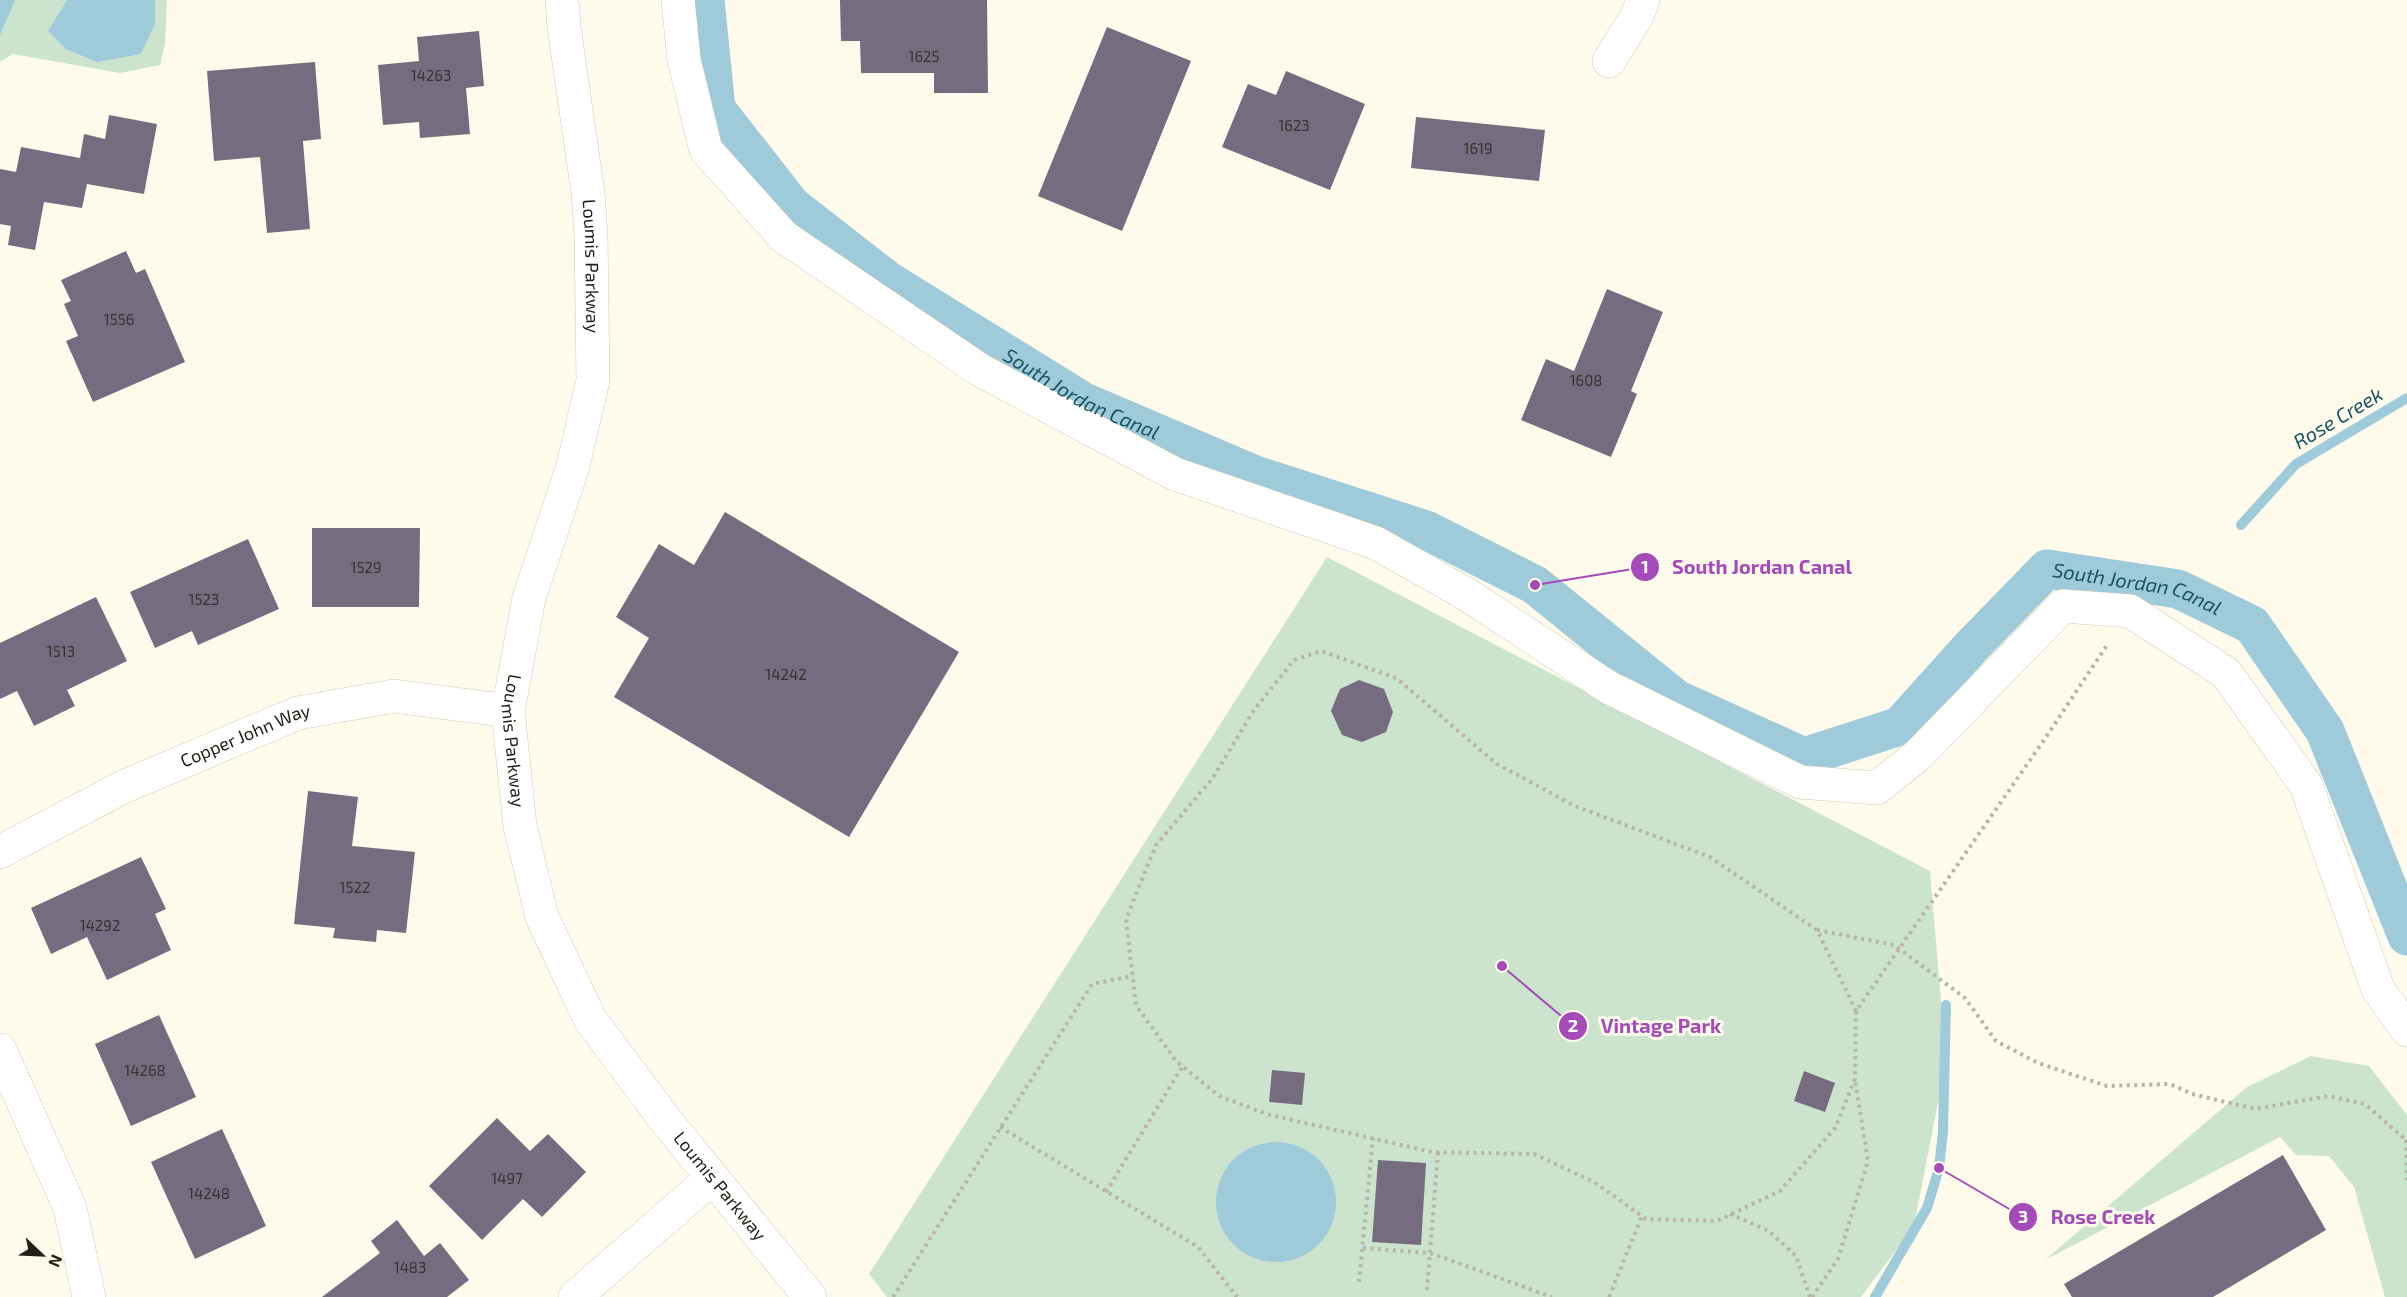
<svg xmlns="http://www.w3.org/2000/svg" width="2407" height="1297" viewBox="0 0 2407 1297" font-family="'Exo 2',sans-serif">
<rect width="100%" height="100%" fill="#fefbec"/>
<!-- green -->
<g fill="#cce4ce">
<path d="M0 0H167L165 44 160 65 120 73 13 54 0 62Z"/>
<path d="M1327 557 1930 871 1946 1061 1914 1226 1861 1297H887L869 1274Z"/>
<path d="M2311 1056 2369 1066 2407 1115V1297H2385L2354 1187 2329 1156 2296 1155 2280 1137 2045 1260 2247 1087Z"/>
</g>
<!-- water -->
<g fill="#9ecad9">
<path d="M0 0H15L0 35Z"/>
<path d="M67 0H155V24L141 54 97 62 66 49 48 31Z"/>
<circle cx="1276" cy="1202" r="60"/>
</g>
<g fill="none" stroke-linecap="round" stroke-linejoin="round">
<!-- stream -->
<g stroke="#9ecad9" stroke-width="10">
<path d="M2241 525 2296 464 2407 398"/>
<path d="M1875 1297 1927 1208 1939 1168 1943 1132 1946 1005"/>
</g>
<!-- canal -->
<path stroke="#9ecad9" stroke-width="39" id="s1" d="M705 0 716 109 792 206 887 280 1084 402 1255 475 1426 530 1535 585 1676 699 1804 757 1900 726 1971 647 2047 569 2178 589 2252 625 2325 731 2407 936"/>
</g>
<!-- building -->
<g fill="#766c80">
<path d="M840 0H987L988 93H934V73H861L860 41H841Z"/>
<path d="M1107 27 1191 61 1122 231 1038 196Z"/>
<path d="M479 31 484 86 466 88 470 134 420 138 419 122 383 125 378 65 419 61 417 37Z"/>
<path d="M315 62 321 139 303 141 310 229 267 233 260 157 214 161 207 71Z"/>
<path d="M1286 71 1365 104 1330 190 1222 147 1248 84 1276 95Z"/>
<path d="M109 115 157 124 144 194 87 184 82 208 44 202 35 250 8 245 11 226 0 224V169L16 172 21 147 80 158 84 134 105 139Z"/>
<path d="M1416 117 1545 130 1539 181 1411 168Z"/>
<path d="M126 251 136 273 145 269 185 362 93 402 66 341 78 336 64 304 71 301 61 280Z"/>
<path d="M1607 289 1663 312 1631 391 1637 394 1611 457 1521 420 1546 359 1574 371Z"/>
<path d="M725 512 959 652 849 837 614 697 649 638 616 617 659 544 694 565Z"/>
<path d="M312 528H420L419 607H312Z"/>
<path d="M248 539 279 609 198 645 192 631 155 648 130 592Z"/>
<path d="M96 597 127 661 67 690 75 706 34 726 17 691 0 699V643Z"/>
<path d="M1359 680 1384 689 1393 712 1386 732 1362 742 1342 735 1331 711 1340 689Z"/>
<path d="M308 791 358 797 352 846 415 852 406 933 377 930 376 942 333 938 335 928 294 924Z"/>
<path d="M141 857 166 909 155 914 171 950 107 980 87 937 51 954 31 908Z"/>
<path d="M159 1015 196 1097 131 1126 95 1044Z"/>
<path d="M1272 1070 1305 1073 1302 1105 1269 1102Z"/>
<path d="M1804 1071 1835 1083 1825 1112 1794 1101Z"/>
<path d="M497 1118 530 1151 548 1134 586 1172 542 1217 523 1199 482 1240 429 1186Z"/>
<path d="M222 1129 266 1226 195 1259 151 1162Z"/>
<path d="M2283 1155 2326 1230 2213 1297H2072L2064 1284Z"/>
<path d="M1378 1160 1426 1163 1421 1245 1372 1242Z"/>
<path d="M397 1220 424 1256 440 1243 469 1280 447 1297H322L380 1253 371 1241Z"/>
</g>
<g fill="none" stroke-linecap="round" stroke-linejoin="round">
<!-- minor casing -->
<g stroke="#d1ccb4" stroke-width="34">
<g id="minor">
<path id="s2" d="M562 0 564 27 588 193 591 235 593 380 573 466 529 598 508 711 520 826 542 917 590 1019 667 1122 810 1297"/>
<path d="M678 0 684 60 706 150 784 237 980 370 1175 474 1376 543 1466 594 1608 687 1800 782 1877 788 1918 755 2063 606 2130 611 2226 673 2306 785 2378 989 2407 1030"/>
<path d="M1609 61 1637 16 1643 0"/>
<path id="s3" d="M0 852 123 787 298 713 394 696 508 711"/>
<path d="M0 1050 70 1208 89 1297"/>
<path d="M575 1297 712 1178"/>
</g>
</g>
<!-- path -->
<g stroke="#b7b4a7" stroke-width="4" stroke-dasharray="3 4.5" stroke-linecap="butt">
<path d="M1817 930 1894 945 1965 998 1996 1041 2038 1063 2107 1086 2170 1084 2192 1094 2255 1109 2328 1096 2365 1104 2407 1141"/>
<path d="M1856 1011 1817 930 1710 857 1575 806 1497 764 1396 678 1321 651 1294 660 1254 710 1212 779 1156 845 1126 919 1136 1005 1176 1061 1219 1096 1270 1115 1432 1152 1534 1154 1594 1182 1646 1219 1717 1221 1780 1191 1835 1128 1855 1079 1856 1011 2044 740 2107 645"/>
<path d="M1000 1127 1198 1247 1237 1297"/>
<path d="M2406 1140 2407 1182"/>
<path d="M1106 1192 1182 1067"/>
<path d="M1730 1214 1769 1231 1796 1256 1810 1297"/>
<path d="M1363 1248 1430 1253 1552 1297"/>
<path d="M1359 1282 1373 1138"/>
<path d="M1427 1290 1438 1152"/>
<path d="M893 1297 1092 984 1133 976"/>
<path d="M1609 1297 1642 1216"/>
<path d="M1812 1297 1838 1259 1868 1161 1855 1080"/>
</g>
<!-- minor -->
<use href="#minor" stroke="#fff" stroke-width="33"/>
</g>
<g text-anchor="middle" stroke-width="6" stroke-linejoin="round" paint-order="stroke">
<!-- number labels -->
<g font-size="15" fill="#363230">
<text x="924" y="62">1625</text>
<text x="431" y="81">14263</text>
<text x="1294" y="131">1623</text>
<text x="1478" y="154">1619</text>
<text x="119" y="325">1556</text>
<text x="1586" y="386">1608</text>
<text x="366" y="573">1529</text>
<text x="204" y="605">1523</text>
<text x="61" y="657">1513</text>
<text x="786" y="680">14242</text>
<text x="355" y="893">1522</text>
<text x="100" y="931">14292</text>
<text x="145" y="1076">14268</text>
<text x="507" y="1184">1497</text>
<text x="209" y="1199">14248</text>
<text x="410" y="1273">1483</text>
</g>
<!-- street labels -->
<g font-size="18" fill="#211f16" stroke="#fefbec">
<text dy="6" stroke="none"><textPath href="#s2" startOffset="268">Loumis Parkway</textPath></text>
<text dy="6" stroke="none"><textPath href="#s3" startOffset="272">Copper John Way</textPath></text>
<text dy="6" stroke="none"><textPath href="#s2" startOffset="754">Loumis Parkway</textPath></text>
<text dy="6" stroke="none"><textPath href="#s2" startOffset="1258">Loumis Parkway</textPath></text>
</g>
<!-- water labels -->
<g font-size="20" font-style="italic" fill="#185364" stroke="#fefbec">
<text dy="7" stroke="none"><textPath href="#s1" startOffset="579">South Jordan Canal</textPath></text>
<text transform="translate(2338 418) rotate(-31)" y="7">Rose Creek</text>
<text dy="7" stroke="none"><textPath href="#s1" startOffset="1803">South Jordan Canal</textPath></text>
</g>
</g>
<!-- callouts -->
<path fill="none" stroke="#a44bb7" stroke-width="2" d="M1535 585L1645 567M1502 966L1573 1026M1939 1168L2023 1217"/>
<g fill="#a44bb7" stroke="#fefbec" stroke-width="2">
<circle cx="1535" cy="585" r="6"/>
<circle cx="1502" cy="966" r="6"/>
<circle cx="1939" cy="1168" r="6"/>
<circle cx="1645" cy="567" r="15"/>
<circle cx="1573" cy="1026" r="15"/>
<circle cx="2023" cy="1217" r="15"/>
</g>
<g font-size="18" text-anchor="middle" font-weight="bold" fill="#fff">
<text x="1645" y="573">1</text>
<text x="1573" y="1032">2</text>
<text x="2023" y="1223">3</text>
</g>
<g font-size="20" text-anchor="middle" font-weight="bold" fill="#a44bb7" stroke="#fefbec" stroke-width="6" stroke-linejoin="round" paint-order="stroke">
<text x="1762" y="574">South Jordan Canal</text>
<text x="1661" y="1033">Vintage Park</text>
<text x="2103" y="1224">Rose Creek</text>
</g>
<!-- north arrow -->
<g transform="translate(42 1255) rotate(113)" stroke="#fefbec" stroke-width="4.5" paint-order="stroke">
<path d="M0-4.5L10 22L0 15L-10 22Z" fill="#211f16"/>
<text y="-9" font-size="16" font-weight="bold" text-anchor="middle" fill="#211f16">N</text>
</g>
</svg>
